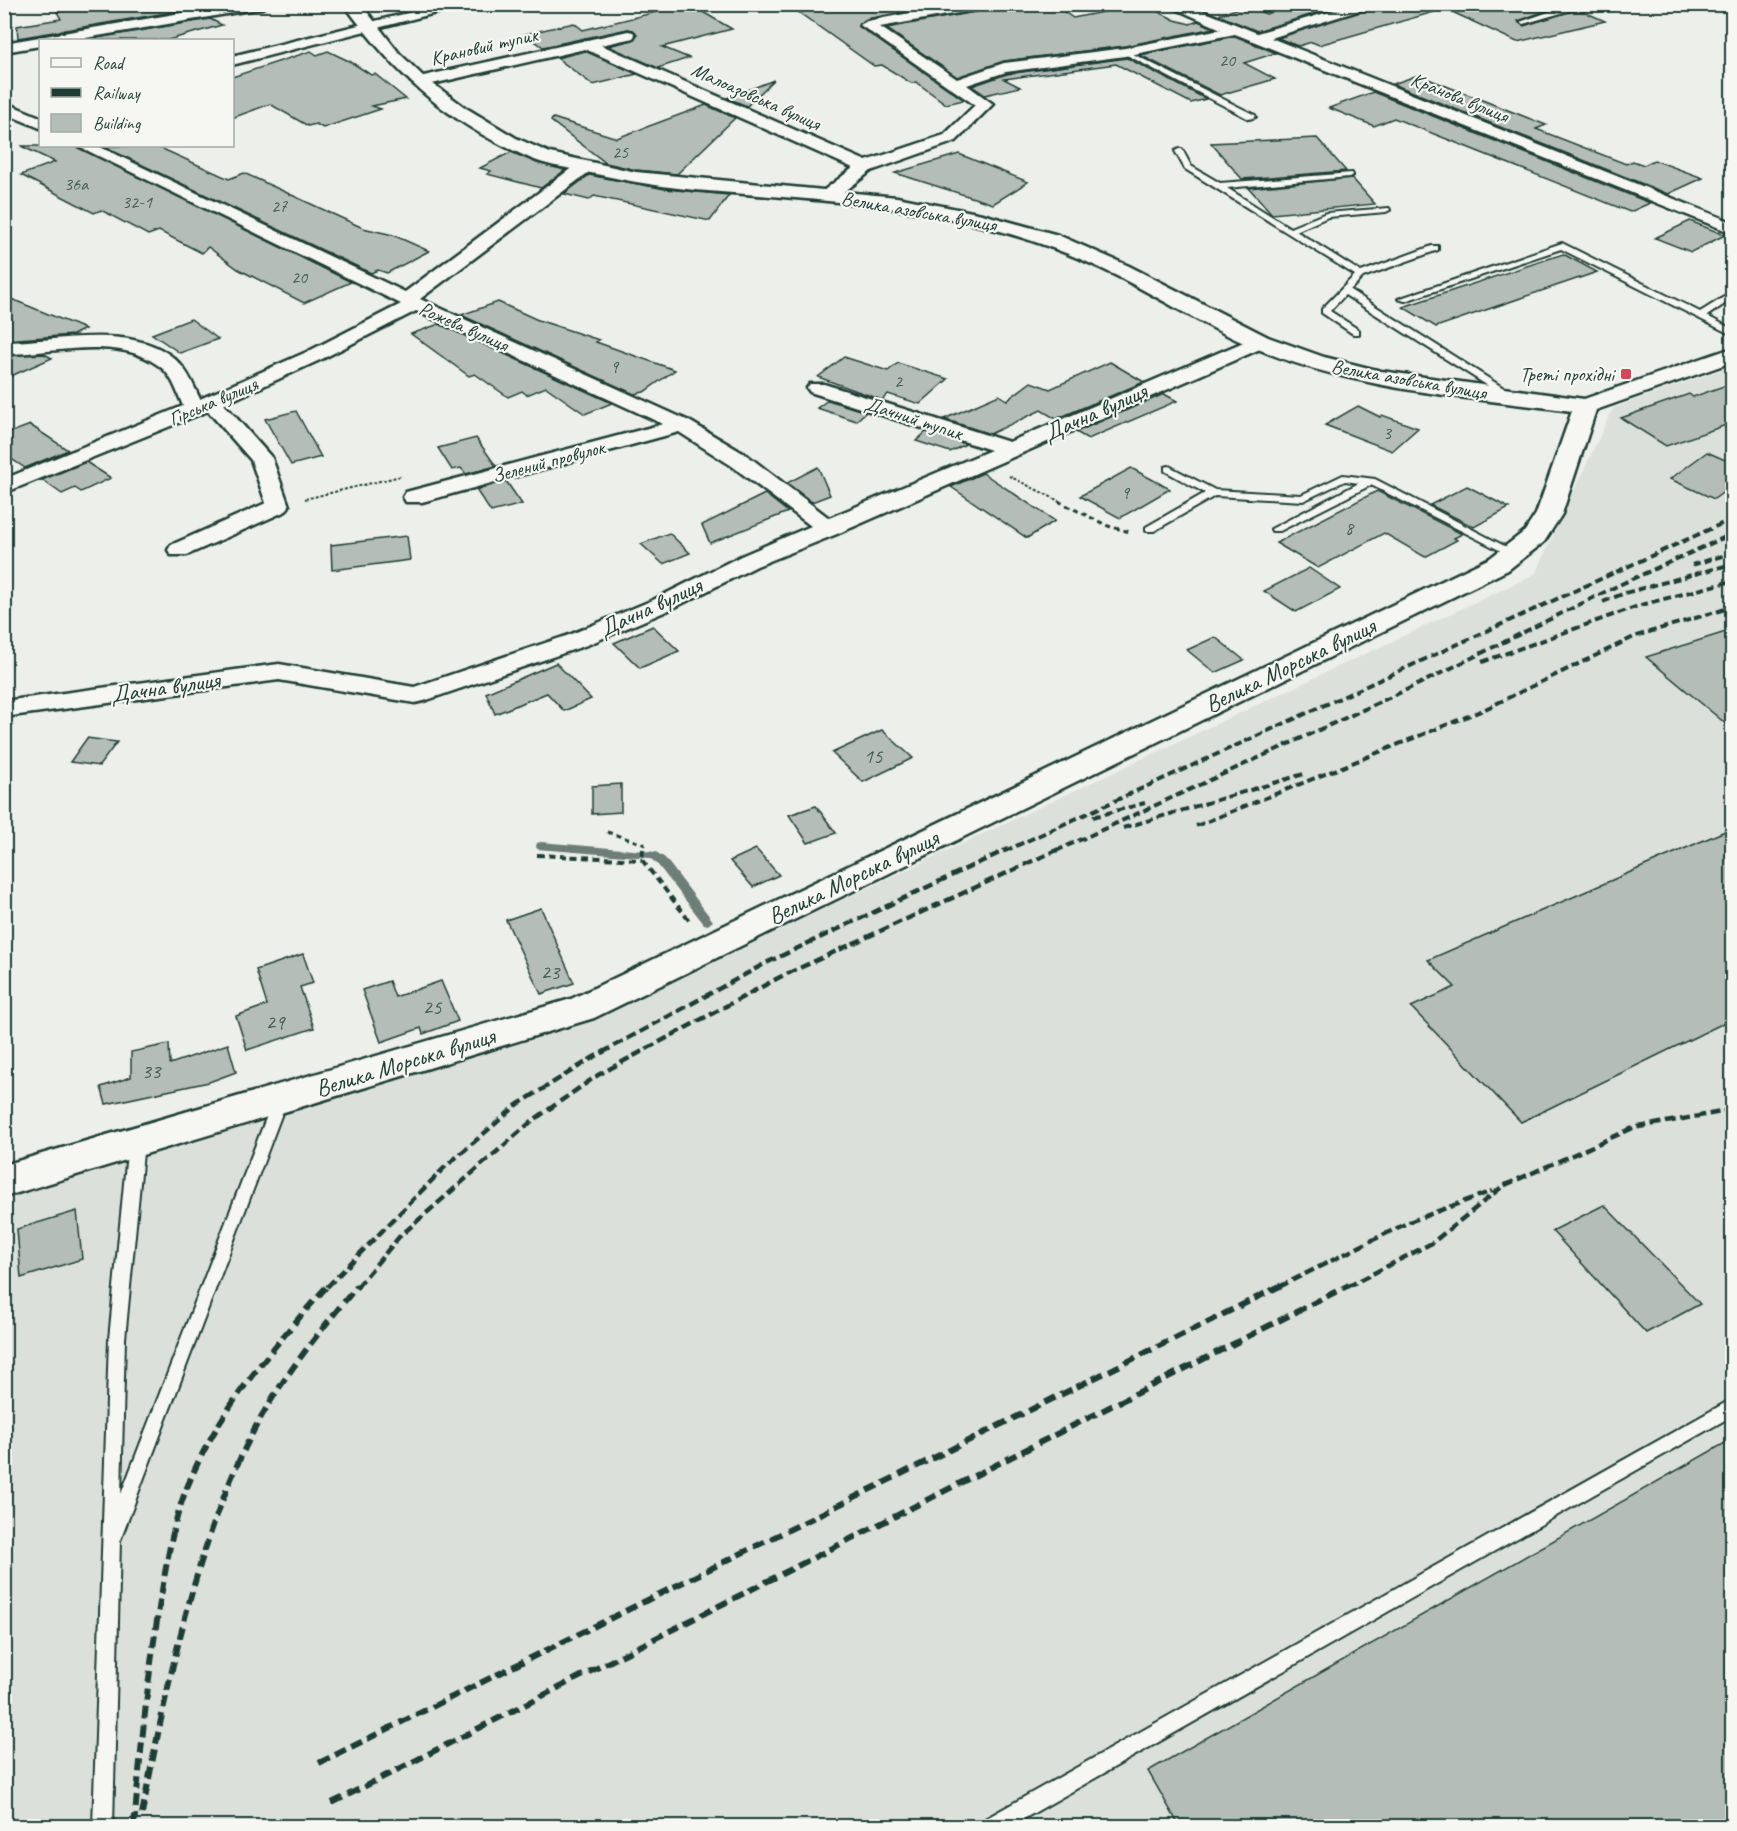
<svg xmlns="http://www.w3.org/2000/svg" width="1737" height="1831" viewBox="0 0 1737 1831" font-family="Caveat,sans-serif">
<rect width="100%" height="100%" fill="#edefea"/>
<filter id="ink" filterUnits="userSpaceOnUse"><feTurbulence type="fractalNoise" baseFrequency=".0167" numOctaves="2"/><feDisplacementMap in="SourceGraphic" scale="12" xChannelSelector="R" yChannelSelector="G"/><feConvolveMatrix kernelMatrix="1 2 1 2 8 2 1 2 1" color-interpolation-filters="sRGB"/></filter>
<g filter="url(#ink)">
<!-- built -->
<path fill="#dce0db" d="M1732 366V1826H5V1199L579 1024 1535 574 1613 408Z"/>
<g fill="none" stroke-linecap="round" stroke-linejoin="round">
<!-- stream -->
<path fill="#6c7e77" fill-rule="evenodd" d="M541 842 656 852 665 858 713 921 708 925 704 924 657 864 650 858 537 849 536 846 537 843Z"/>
</g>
<!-- building -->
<g fill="#b4bdb8" stroke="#1f3d34" stroke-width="1.5">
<path d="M103 4H181L190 9 18 38 17 26 61 19 57 12Z"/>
<path d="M689 4 732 29 662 47 689 58 658 68 608 46 633 40 637 34 633 30 628 29 543 47 525 34 574 23 583 30Z"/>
<path d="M787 4H944L867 19 858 26 964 100 946 104 916 82 911 83 882 65 874 66Z"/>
<path d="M995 4H1053L1073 18 1143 4 1175 20 1190 24 1198 21 1214 28 1125 46 1004 61 957 77 886 28 986 10Z"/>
<path d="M1297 4H1346L1257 31 1218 15 1245 6 1266 14Z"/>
<path d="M1382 4H1433L1434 12 1319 45 1312 42 1298 46 1278 38Z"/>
<path d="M1435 4H1564L1518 21 1524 26 1578 9 1605 21 1517 42Z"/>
<path d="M210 19 222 25 168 40H84Z"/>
<path d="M1235 36 1276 53 1244 63 1275 79 1220 95 1140 55Z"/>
<path d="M311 51 317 55 328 51 351 62 371 75 375 74 406 99 372 106 381 109 323 128 316 124 308 126 270 104 232 118V77Z"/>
<path d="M585 51 637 74 593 85 557 58Z"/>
<path d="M1127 58 1206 99 1191 103 1116 64 1004 79 1020 87 985 95 972 86 1007 74Z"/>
<path d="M1418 75 1546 125 1536 129 1626 164 1633 161 1644 165 1654 160 1703 178 1668 194 1393 84Z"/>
<path d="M774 80 747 106 727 98Z"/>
<path d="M1373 92 1650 203 1630 212 1394 118 1374 126 1329 108Z"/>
<path d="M706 105 735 118 677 174 636 170 606 163 551 121 553 118 617 138Z"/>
<path d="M1317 138 1346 171 1242 179 1211 143Z"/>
<path d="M21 146H76L351 282 304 303 238 269 208 247 202 253 159 231 148 235 101 210 94 213 21 175 55 162Z"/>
<path d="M102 146H156L229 179 244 173 363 228 393 235 429 251 387 273 378 270 371 273Z"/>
<path d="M511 152 537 163 565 170 541 188 487 174 491 171 480 168Z"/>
<path d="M959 154 1028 182 993 204 895 173Z"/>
<path d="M589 175 665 189 729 195 710 221 594 196 589 200 564 194Z"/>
<path d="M1352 178 1375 204 1272 214 1249 188Z"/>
<path d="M1690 221 1725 235 1691 252 1655 238Z"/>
<path d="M1563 254 1597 272 1436 327 1403 307Z"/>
<path d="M4 296 85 329 73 335 4 340Z"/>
<path d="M498 302 538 320 599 340 596 342 675 370 644 392 634 394 461 315Z"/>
<path d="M191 319 218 339 180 353 152 334Z"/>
<path d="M439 324 612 403 585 414 546 387 527 395 522 391 508 397 475 374 469 376 411 334Z"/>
<path d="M44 354 52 358 4 379V356Z"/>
<path d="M844 357 888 371 898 363 948 379 920 404 888 394 882 400 818 377Z"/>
<path d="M1110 362 1144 382 1056 419 1041 410 990 434 944 419 999 395 1007 400 1031 382 1050 389Z"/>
<path d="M1732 383V423L1666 446 1621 418 1689 394 1693 397Z"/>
<path d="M1164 394 1177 401 1088 439 1076 432Z"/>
<path d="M828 400 866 412 856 421 817 408Z"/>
<path d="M1358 406 1380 417 1382 415 1418 428 1392 451 1325 425Z"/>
<path d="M296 411 321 457 291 465 265 419Z"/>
<path d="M30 425 68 450 25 468 4 454V435Z"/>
<path d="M926 432 966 444 950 452 916 441Z"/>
<path d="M476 438 496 466 466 474 461 468 452 470 438 448Z"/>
<path d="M1707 452 1732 463V486L1714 499 1670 479Z"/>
<path d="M86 462 111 478 81 492 75 488 62 494 42 480Z"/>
<path d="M818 467 830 495 812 502 787 483Z"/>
<path d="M1131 468 1170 489 1120 518 1080 496Z"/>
<path d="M983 473 1055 521 1027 538 951 487Z"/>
<path d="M506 481 522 504 491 512 476 490Z"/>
<path d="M1467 486 1509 508 1474 527 1430 505Z"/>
<path d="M1377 491 1462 534 1454 538 1457 540 1425 557 1384 533 1318 568 1276 543Z"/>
<path d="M765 494 788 512 710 543 702 525Z"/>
<path d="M669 533 690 553 663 564 641 544Z"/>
<path d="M407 536 410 560 332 570 331 545Z"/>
<path d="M1309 568 1340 589 1296 612 1264 591Z"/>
<path d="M653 626 679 651 640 668 614 643Z"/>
<path d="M1732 630V729L1646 657Z"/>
<path d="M1215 637 1244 660 1215 673 1187 650Z"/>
<path d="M556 663 591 699 564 711 547 693 495 714 486 693Z"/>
<path d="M882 730 913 758 863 782 832 753Z"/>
<path d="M87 738 117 742 99 766 70 762Z"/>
<path d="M621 784V812L592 814V786Z"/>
<path d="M816 806 836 833 808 843 789 815Z"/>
<path d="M1732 828V1019L1521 1122 1411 1007 1455 987 1428 960Z"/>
<path d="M756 849 779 875 753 887 730 861Z"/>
<path d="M541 908 574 983 541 994 506 920Z"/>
<path d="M303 954 313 983 300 987 314 1028 247 1050 236 1016 267 1005 256 970Z"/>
<path d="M389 981 395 997 441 981 458 1021 423 1034 421 1028 381 1042 362 990Z"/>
<path d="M169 1044 170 1064 228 1044 236 1072 209 1082 106 1104 101 1087 131 1077V1052Z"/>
<path d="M1604 1205 1700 1304 1646 1333 1552 1231Z"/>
<path d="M77 1211 82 1259 21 1278 17 1229Z"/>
<path d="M1732 1439V1827H1180L1148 1771Z"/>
</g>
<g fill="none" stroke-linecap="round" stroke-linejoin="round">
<!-- lane casing -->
<g stroke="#1f3d34" stroke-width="4">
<g id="lane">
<path d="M1572 4H1579L1575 9 1523 24 1520 22Z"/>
<path d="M1125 50 1255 115 1256 117 1249 119 1123 53 1121 52Z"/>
<path d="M1179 149H1182L1191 166 1220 183 1352 173 1353 175 1349 177 1227 188 1290 228 1326 213 1389 208 1390 210 1386 212 1328 217 1296 231 1361 272 1432 246H1438V250L1363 277 1350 290 1513 394V398H1507L1345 295 1330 311 1359 330V334H1353L1322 313V309L1355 275 1185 169 1175 151Z"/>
<path d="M1562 243 1700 312 1732 292V299L1707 316 1732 329V335L1561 249 1405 301 1398 299Z"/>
<path d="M1169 466 1215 490 1301 495 1343 475 1375 479 1520 554 1515 557 1511 556 1371 485 1280 531H1272L1271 529 1359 483 1345 481 1303 501 1215 496 1154 531H1146V527L1205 493 1165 471V467Z"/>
<path d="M280 1094 285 1096 287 1100 120 1541 113 1826H93L109 1339 128 1142 131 1138 136 1136 141 1138 144 1142 125 1339 121 1494 273 1100 275 1096Z"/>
<path d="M1732 1399V1416L1011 1826H982L985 1819Z"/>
</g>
</g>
<!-- street casing -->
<g stroke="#1f3d34" stroke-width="5">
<g id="street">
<path d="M234 4H269L262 8 74 40H40V46L4 52V43Z"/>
<path d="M445 4H471L232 65V56Z"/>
<path d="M959 4H993L986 8 880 27 957 79 1004 63 1125 48 1221 29 1165 4H1186L1257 33 1356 4H1380L1271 38 1732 222V233L1235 34 1125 56 1006 72 967 85 993 104 956 141 871 171 835 199H823L820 195 823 191 853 168 585 49 419 87 411 82 419 77 628 31 633 32 635 35 633 38 601 45 866 161 944 135 975 105 860 25 867 21Z"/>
<path d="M4 102 40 117V128L4 113Z"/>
<path d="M78 146H98L405 292 577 164H589L591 168 589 172 420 299 689 421 748 456 829 518 991 450 810 392 807 388 810 384H824L1009 442 1253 338 1260 336 1270 342 1267 346 837 534 757 566 669 610 587 645 424 701 415 703 279 680 4 717V701L279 664 414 687 569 635 653 600 741 556 811 526 732 466 679 432 422 502H406L403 497 406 492 663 424 416 311 322 359 224 404 272 458 289 506 286 511 187 555H171L168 550 171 545 266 503 251 460 208 411 4 493V479L183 406C178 394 173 378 163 369 121 333 55 354 4 354V342C56 342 139 321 179 363 189 373 194 387 200 399L309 351 401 304Z"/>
</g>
</g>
<!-- secondary casing -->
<g stroke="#1f3d34" stroke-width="5">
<path id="secondary" d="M344 4H361L399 53 425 78 466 108 516 138 550 153 636 172 897 197 982 214 1058 235 1129 266 1268 337 1324 357 1381 371 1584 399 1732 348V362L1596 410 1562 514 1544 542 1508 570 594 1018 4 1197V1165L571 999 1490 558 1525 531 1536 514 1572 411C1466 397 1353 390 1253 347 1206 327 1162 299 1117 276 1071 253 1023 236 973 224 883 202 788 198 695 190 655 186 617 179 577 170 562 167 546 165 532 159 449 124 396 76 344 4Z"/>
</g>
<!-- path-far2 -->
<g stroke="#1f3d34" stroke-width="2" stroke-dasharray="3 2" stroke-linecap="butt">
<path d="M1009 476 1061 502"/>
<path d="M305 499 401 476"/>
</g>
<!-- path-far1 -->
<g stroke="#1f3d34" stroke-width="3" stroke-dasharray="5 4" stroke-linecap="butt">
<path d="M1058 501 1108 526 1130 532"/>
<path d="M607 832 644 844 643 851"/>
</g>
<!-- path -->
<g stroke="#1f3d34" stroke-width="4" stroke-dasharray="7 4.5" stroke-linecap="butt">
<path d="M643 849 642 860 691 923"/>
<path d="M537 855 642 860"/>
</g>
<!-- lane -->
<use href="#lane" fill="#f6f6f2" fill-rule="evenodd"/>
<!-- street -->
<use href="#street" fill="#f6f6f2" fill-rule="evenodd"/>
<!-- secondary -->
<use href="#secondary" fill="#f6f6f2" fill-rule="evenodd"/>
<!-- rail-far2 -->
<g stroke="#1f3d34" stroke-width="4" stroke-dasharray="8 4" stroke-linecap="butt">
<path d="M1692 565 1732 553"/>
<path d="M1603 602 1625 593 1732 564"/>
<path d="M1482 662 1641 605 1732 581"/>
<path d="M1093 817 1145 803"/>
<path d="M1196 826 1483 710 1636 636 1732 607"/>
<path d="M1123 828 1304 774"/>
<path d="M1005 851 1732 519"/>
<path d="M1056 851 1419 684 1619 585 1732 534"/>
</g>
<!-- rail-far1 -->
<g stroke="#1f3d34" stroke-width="4.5" stroke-dasharray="10 4.5" stroke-linecap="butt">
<path d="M327 1287 445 1167 517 1105 594 1057 766 963 1008 849"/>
<path d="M357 1287 399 1237 532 1121 598 1075 780 977 1059 849"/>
<path d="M1279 1287 1409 1222 1492 1191"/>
<path d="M1347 1287 1432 1243 1503 1186 1633 1128 1732 1110"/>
</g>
<!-- rail -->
<g stroke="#1f3d34" stroke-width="6" stroke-dasharray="12 6" stroke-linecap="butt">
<path d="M319 1763 1282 1285"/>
<path d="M332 1803 1349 1285"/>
<path d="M142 1814C167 1686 197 1532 261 1417 289 1369 323 1327 358 1285"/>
<path d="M134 1826C141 1749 148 1672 161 1596 167 1561 173 1523 186 1490 217 1411 273 1347 328 1285"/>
</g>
</g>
</g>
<!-- markers -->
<rect fill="#d1495b" stroke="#f6f6f2" stroke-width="2" x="1620" y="368" width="12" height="12" rx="3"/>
<g text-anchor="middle" stroke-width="4.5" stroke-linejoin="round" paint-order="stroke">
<!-- far-number labels -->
<g font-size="18" fill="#445d55">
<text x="1227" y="66">20</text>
<text x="620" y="158">25</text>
<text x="76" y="190">36а</text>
<text x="137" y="208">32-1</text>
<text x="279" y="212">27</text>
<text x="299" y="283">20</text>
<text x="614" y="373">9</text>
<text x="898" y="387">2</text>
<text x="1387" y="439">3</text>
<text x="1125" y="499">9</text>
<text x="1349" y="534">8</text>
</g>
<!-- far-street labels -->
<g font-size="20" fill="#1f3d34" stroke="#f6f6f2">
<text transform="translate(484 46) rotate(-13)" y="7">Крановий тупик</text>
<text transform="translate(756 96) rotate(24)" y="7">Малоазовська вулиця</text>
<text transform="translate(1460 97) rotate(22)" y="7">Кранова вулиця</text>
<text transform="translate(919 211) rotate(10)" y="7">Велика азовська вулиця</text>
<text transform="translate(464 326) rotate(24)" y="7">Рожева вулиця</text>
<text transform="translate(1409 379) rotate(10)" y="7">Велика азовська вулиця</text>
<text transform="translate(213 401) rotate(-23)" y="7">Гірська вулиця</text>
<text transform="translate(914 418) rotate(18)" y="7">Дачний тупик</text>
<text transform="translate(548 461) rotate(-15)" y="7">Зелений провулок</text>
</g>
<!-- far-poi labels -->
<g font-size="20" fill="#1f3d34" stroke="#f6f6f2" text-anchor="end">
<text x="1614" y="381">Треті прохідні</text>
</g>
<!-- number labels -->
<g font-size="21" fill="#445d55">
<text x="873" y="763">15</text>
<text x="550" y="979">23</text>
<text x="432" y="1014">25</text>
<text x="275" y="1029">29</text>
<text x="151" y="1078">33</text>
</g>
<!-- street labels -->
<g font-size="24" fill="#1f3d34" stroke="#f6f6f2">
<text transform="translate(1095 412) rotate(-24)" y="8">Дачна вулиця</text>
<text transform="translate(650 607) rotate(-25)" y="8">Дачна вулиця</text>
<text transform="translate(1290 665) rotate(-26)" y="8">Велика Морська вулиця</text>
<text transform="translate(165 687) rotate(-8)" y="8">Дачна вулиця</text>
<text transform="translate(853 877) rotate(-26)" y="8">Велика Морська вулиця</text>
<text transform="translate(405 1062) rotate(-17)" y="8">Велика Морська вулиця</text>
</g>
</g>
<!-- margin -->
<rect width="1737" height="1831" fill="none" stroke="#f6f6f2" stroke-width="24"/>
<rect x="12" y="12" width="1713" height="1807" fill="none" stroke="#1f3d34" stroke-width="2" filter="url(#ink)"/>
<!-- legend -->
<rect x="39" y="39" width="195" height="108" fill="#f6f6f2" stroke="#a0aca6" stroke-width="1.5"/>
<rect x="51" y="58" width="30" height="9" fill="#f6f6f2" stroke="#a0aca6" stroke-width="1.5"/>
<text x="93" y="69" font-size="18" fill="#1f3d34">Road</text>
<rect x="51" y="88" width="30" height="9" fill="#1f3d34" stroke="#a0aca6" stroke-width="1.5"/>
<text x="93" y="99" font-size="18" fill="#1f3d34">Railway</text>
<rect x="51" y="114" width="30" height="18" fill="#b4bdb8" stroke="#a0aca6" stroke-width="1.5"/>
<text x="93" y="129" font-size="18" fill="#1f3d34">Building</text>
</svg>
